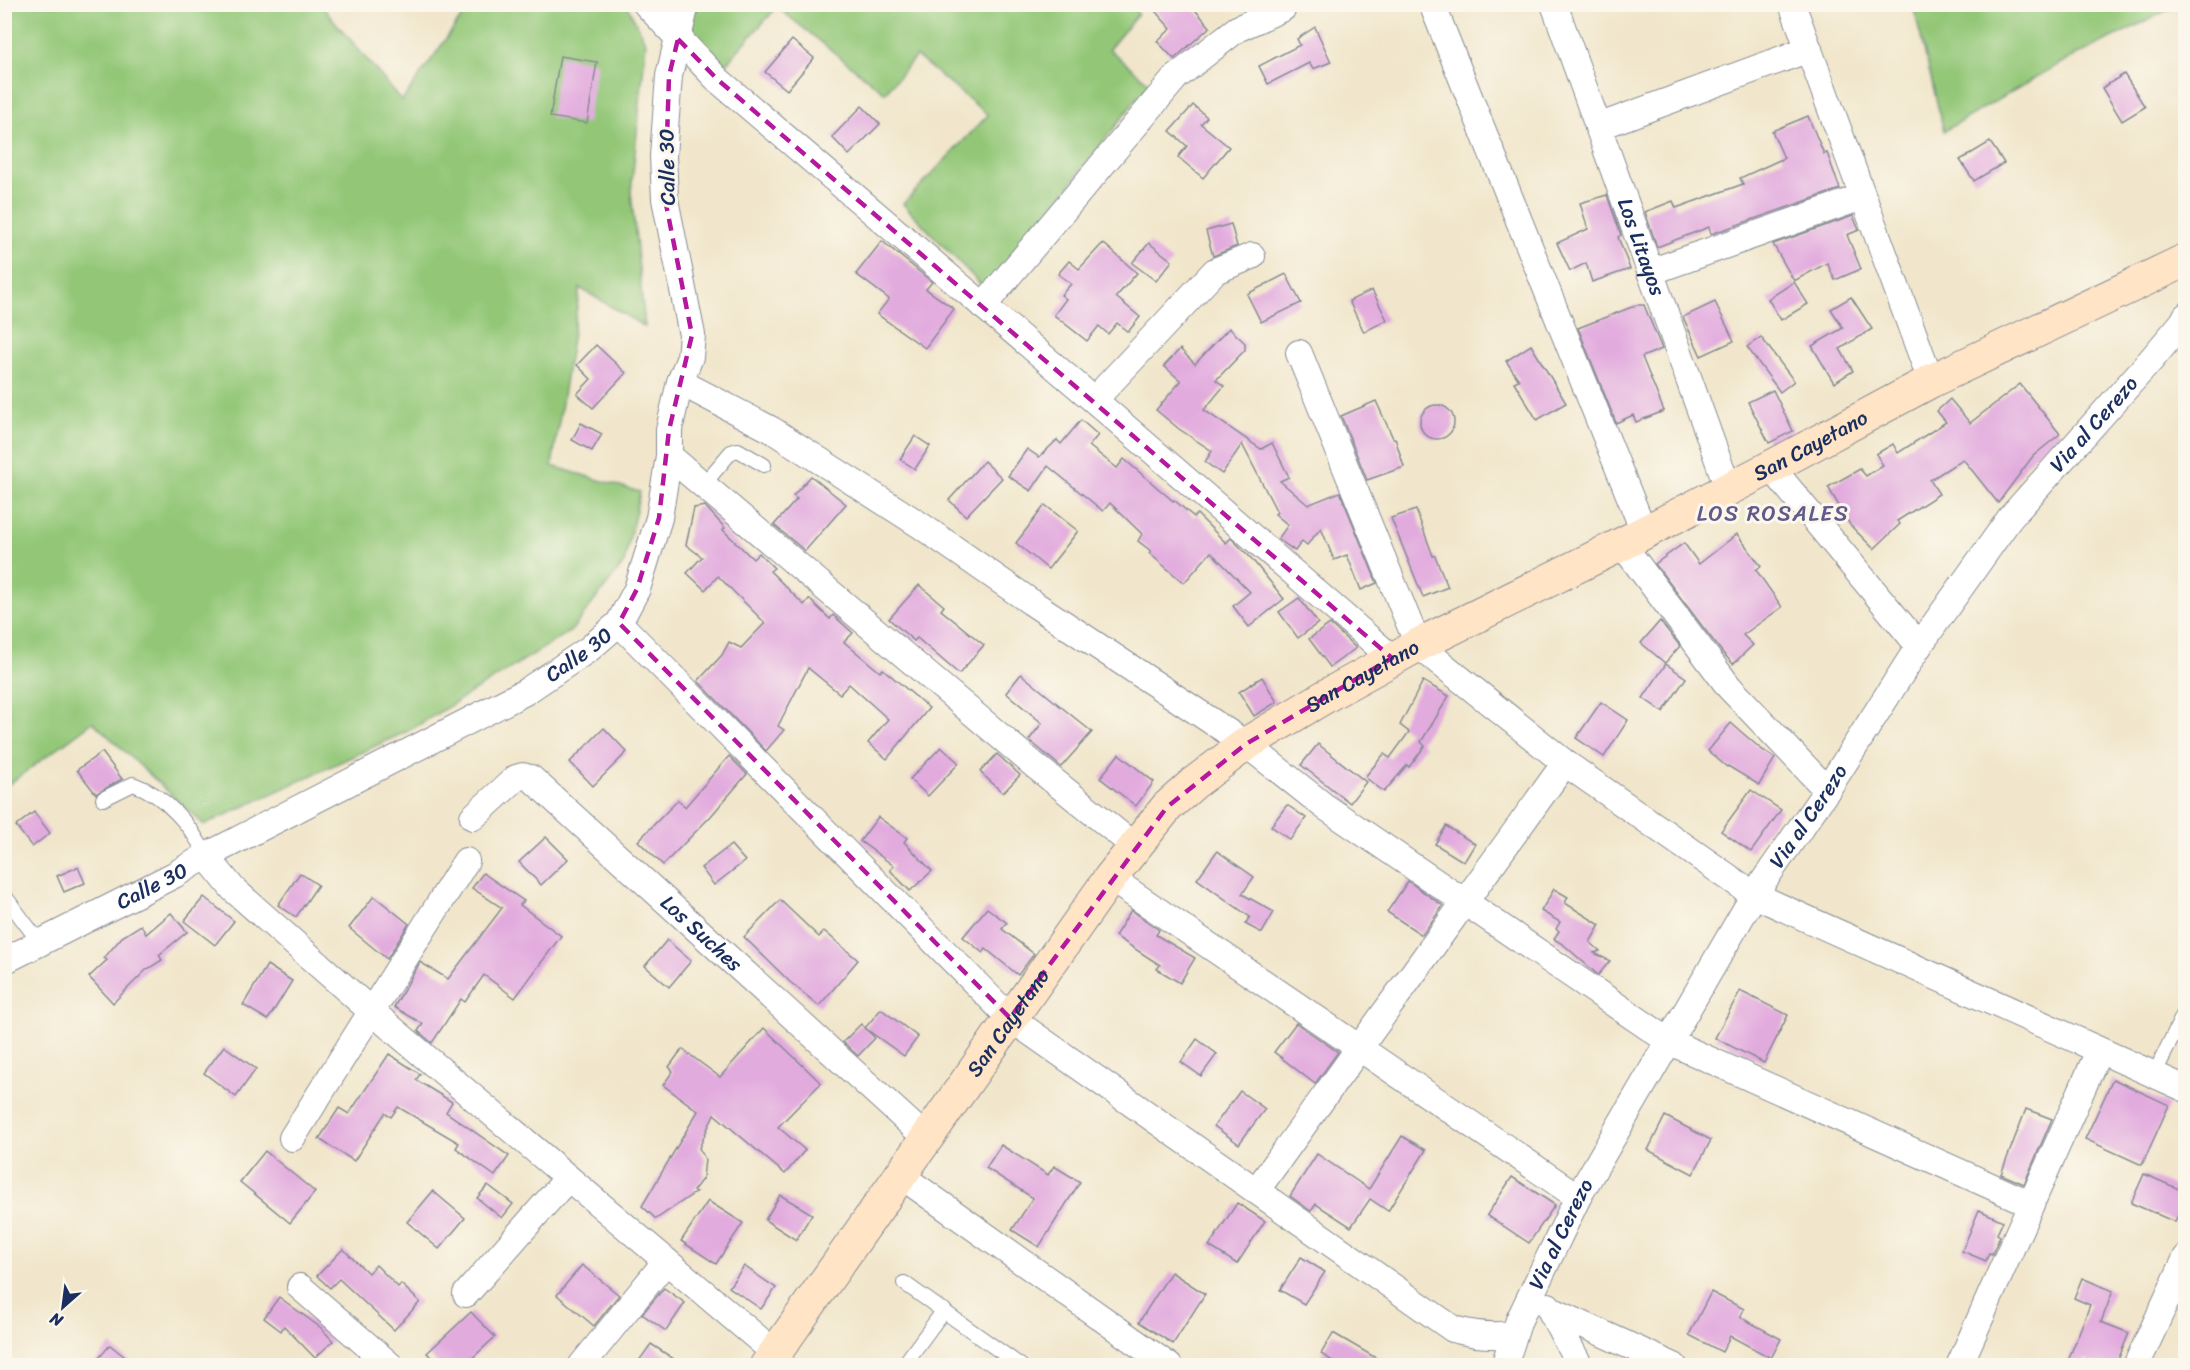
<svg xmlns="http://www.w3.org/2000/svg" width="2190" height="1370" viewBox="0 0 2190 1370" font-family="Sriracha,sans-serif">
<rect width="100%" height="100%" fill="#fbf7ec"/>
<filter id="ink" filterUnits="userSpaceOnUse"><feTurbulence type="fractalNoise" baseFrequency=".0167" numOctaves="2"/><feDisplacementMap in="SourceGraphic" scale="12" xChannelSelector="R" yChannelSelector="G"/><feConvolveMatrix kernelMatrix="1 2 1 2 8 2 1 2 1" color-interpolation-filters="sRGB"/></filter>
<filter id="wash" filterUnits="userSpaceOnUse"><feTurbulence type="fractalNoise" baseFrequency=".008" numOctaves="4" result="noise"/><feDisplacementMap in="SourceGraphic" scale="24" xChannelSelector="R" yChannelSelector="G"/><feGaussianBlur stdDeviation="1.35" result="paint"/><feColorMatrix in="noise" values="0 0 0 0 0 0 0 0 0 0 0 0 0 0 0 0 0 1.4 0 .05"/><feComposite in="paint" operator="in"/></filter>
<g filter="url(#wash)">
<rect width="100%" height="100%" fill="#f1e6cb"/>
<!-- green -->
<g fill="#93c777" stroke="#577b6a" stroke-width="1.5">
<path d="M690 4 1131 5 1138 14 1109 49 1149 83 987 291 903 204 988 115 916 56 885 93 777 7 723 67 683 21Z"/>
<path d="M5 5H321L402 101 470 5H627L646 43 631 192 645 327 580 288 552 466 640 492 624 563 571 631 412 729 204 825 93 722 5 787Z"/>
<path d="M1913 5V4L2178 5 2061 63 1944 131Z"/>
</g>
<g id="blocks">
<!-- building -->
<g fill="#e2abde">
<path d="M1149 4H1190L1210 27 1174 59 1157 41 1171 29Z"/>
<path d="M1315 27 1331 62 1313 69 1309 63 1268 84 1259 66 1300 45 1297 39Z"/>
<path d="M792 40 814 58 787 90 765 72Z"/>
<path d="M560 56 597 62 587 123 550 117Z"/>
<path d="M2124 74 2145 107 2122 121 2102 88Z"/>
<path d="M1193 105 1207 117 1201 124 1229 147 1203 178 1178 157 1187 146 1170 131Z"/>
<path d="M862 106 880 124 849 155 832 137Z"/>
<path d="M1808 116 1824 154 1827 153 1840 189 1711 234 1709 227 1657 247 1645 212 1673 201 1676 208 1743 184 1740 178 1784 158 1772 131Z"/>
<path d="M1990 142 2004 163 1974 181 1960 160Z"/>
<path d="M1607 195 1621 235 1618 237 1630 269 1592 282 1586 263 1570 271 1557 243 1588 229 1580 203Z"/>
<path d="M1853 216 1859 230 1847 235 1861 269 1835 280 1827 263 1794 281 1773 244Z"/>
<path d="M1231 224 1237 246 1213 256 1206 231Z"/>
<path d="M882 241 932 282 926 289 954 309 925 348 877 314 889 299 856 274Z"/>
<path d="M1103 243 1137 273 1116 297 1140 317 1128 332 1117 323 1108 334 1099 326 1087 341 1054 315 1066 299 1061 295 1071 284 1058 274 1069 261 1079 269Z"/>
<path d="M1149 243 1172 261 1156 281 1132 263Z"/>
<path d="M1286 274 1301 303 1261 322 1247 294Z"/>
<path d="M1794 282 1808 304 1781 320 1768 299Z"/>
<path d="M1372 290 1387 320 1364 332 1349 301Z"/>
<path d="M1851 297 1872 329 1840 349 1853 371 1834 383 1812 346 1843 328 1831 309Z"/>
<path d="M1715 302 1734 341 1701 356 1683 317Z"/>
<path d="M1637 305H1644L1662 349 1642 357 1664 411 1636 422 1633 415 1616 423 1578 328Z"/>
<path d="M1229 328 1245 343V350L1216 380 1224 386 1204 410 1261 449 1272 443 1289 477 1280 481 1308 505 1340 492 1377 583 1361 590 1347 555 1334 560 1321 528 1307 545 1302 541 1295 551 1278 539 1288 525 1275 514 1277 512 1242 444 1222 474 1205 462 1212 451 1179 429 1156 410 1181 381 1164 366 1180 349 1195 364Z"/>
<path d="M1761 337 1794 381 1780 392 1747 347Z"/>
<path d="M596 345 626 373 593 408 577 394 591 379 577 365Z"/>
<path d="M1531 345 1566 403 1537 420 1514 382 1519 380 1506 361Z"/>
<path d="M2020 384 2060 434 2033 456 1998 503 1963 459 1930 480 1939 494 1897 521 1900 524 1874 549 1850 525 1828 487 1860 469 1866 476 1883 465 1876 454 1893 444 1898 453 1946 422 1937 411 1950 399 1970 423Z"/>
<path d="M1773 390 1793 431 1769 443 1748 402Z"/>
<path d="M1376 401 1393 438H1395L1404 467 1367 480 1341 416Z"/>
<circle cx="1437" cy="422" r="17"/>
<path d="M1081 420 1098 435 1089 446 1117 468 1124 459 1173 501 1174 500 1194 517 1197 514 1226 543 1231 538 1251 558 1284 599 1249 627 1233 606 1250 592 1211 552 1184 583 1149 553 1151 551 1138 541 1142 534 1110 503 1103 511 1048 466 1031 491 1008 476 1027 449 1039 457 1057 440 1061 444Z"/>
<path d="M581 423 602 434 592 451 572 440Z"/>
<path d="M915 436 930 446 915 469 900 459Z"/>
<path d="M984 461 1002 478 966 516 949 500Z"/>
<path d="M811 476 846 504 805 551 774 525 797 499 793 496Z"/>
<path d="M1045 505 1078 531 1048 569 1016 543Z"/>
<path d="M705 506 725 528 723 530 753 559 759 553 774 568 770 571 804 605 809 599 830 619 833 615 853 633 844 642 880 672 883 669 929 708 887 759 868 743 888 719 849 684 840 694 808 668 778 726 784 730 766 751 698 681 722 655 729 642 741 648 765 623 718 576 705 590 687 573 702 557 686 545 694 508Z"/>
<path d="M1416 510 1433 556H1435L1448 587 1423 597 1391 518Z"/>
<path d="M1737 534 1761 566 1756 570 1782 607 1743 635 1753 645 1733 664 1722 652 1655 564 1684 543 1699 564Z"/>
<path d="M919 585 944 606 941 610 984 645 959 674 917 638 914 641 889 619Z"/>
<path d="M1299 598 1318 623 1298 638 1279 612Z"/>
<path d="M1660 621 1680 646 1665 663 1641 643Z"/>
<path d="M1330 624 1356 648 1330 667 1309 639Z"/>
<path d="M1666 664 1686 678 1663 712 1643 698Z"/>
<path d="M1021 674 1092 732 1061 767 1029 740 1042 723 1006 693Z"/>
<path d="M1262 677 1277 702 1254 716 1239 692Z"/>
<path d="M1423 681 1449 696 1421 742 1425 746 1409 767 1407 765 1384 792 1365 777 1384 754 1390 758 1409 732 1400 725Z"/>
<path d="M1601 702 1628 720 1604 757 1576 738Z"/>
<path d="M1731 723 1761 749 1775 758 1759 785 1728 766 1727 767 1708 751Z"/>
<path d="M604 728 627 752 593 786 570 762Z"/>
<path d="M1318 744 1366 782 1350 803 1301 765Z"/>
<path d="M941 747 959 763 928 796 910 779Z"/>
<path d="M102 752 122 779 96 794 77 770Z"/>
<path d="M997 754 1020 775 1003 793 980 772Z"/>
<path d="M1119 754 1154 782 1136 806 1100 778Z"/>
<path d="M729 756 747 774 711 816 663 865 638 841 678 800 685 807Z"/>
<path d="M1751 790 1781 810 1751 852 1721 831Z"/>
<path d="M1287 805 1306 818 1290 840 1271 826Z"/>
<path d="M34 812 50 833 32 847 16 826Z"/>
<path d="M878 817 907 838 904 842 932 871 910 891 890 870 894 866 860 841Z"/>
<path d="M1446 826 1475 844 1464 862 1435 844Z"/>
<path d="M546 837 568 859 541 885 519 862Z"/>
<path d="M731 845 745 861 714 885 701 868Z"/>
<path d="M1217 851 1254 877 1242 894 1274 912 1262 933 1245 924 1250 917 1197 879Z"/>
<path d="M78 867 85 883 64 892 57 876Z"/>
<path d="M300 873 318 885 296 917 278 905Z"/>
<path d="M483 873 524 901 520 905 561 936 515 998 484 975 465 1002 461 999 432 1043 418 1031 423 1024 394 1007 420 962 448 979 502 908 472 888Z"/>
<path d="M1408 881 1443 906 1422 935 1387 912Z"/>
<path d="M1554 889 1568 897 1565 903 1600 925 1590 942 1600 951 1594 953 1610 961 1598 975 1564 945 1554 939 1559 931 1556 929 1560 922 1541 911Z"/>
<path d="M374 896 409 924 387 959 349 928Z"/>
<path d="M204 897 234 921 215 945 184 921Z"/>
<path d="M780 900 819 937 824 931 858 960 819 1006 790 982 744 937Z"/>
<path d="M987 908 1007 923 1002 929 1034 954 1018 975 986 949 983 953 963 937Z"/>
<path d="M1131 910 1159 930 1156 935 1195 958 1180 983 1157 969 1160 965 1115 936Z"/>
<path d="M171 913 187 932 159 955 162 960 146 970 113 1003 89 977 107 960 104 958 122 937 141 925 146 934Z"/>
<path d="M667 940 691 961 669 987 645 966Z"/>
<path d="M267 965 292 981 268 1020 243 1005Z"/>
<path d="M1740 991 1788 1015 1764 1063 1715 1038Z"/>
<path d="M881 1009 918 1037 904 1056 865 1028Z"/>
<path d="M1296 1023 1338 1052 1315 1084 1274 1052Z"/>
<path d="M861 1024 875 1038 858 1056 843 1042Z"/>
<path d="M764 1028 821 1083 778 1127 805 1150 785 1174 714 1114 699 1148 705 1159 703 1178 693 1191 696 1192 656 1219 642 1206 698 1111 663 1085 673 1071 669 1067 682 1049 720 1077Z"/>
<path d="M1197 1039 1217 1054 1201 1076 1181 1062Z"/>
<path d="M224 1046 256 1069 236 1097 204 1073Z"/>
<path d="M389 1054 420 1074 416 1080 452 1102 446 1112 509 1156 495 1176 456 1148 459 1143 398 1107 391 1117 385 1113 354 1161 319 1139 339 1108 349 1114Z"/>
<path d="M2113 1079 2169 1105 2142 1165 2085 1139Z"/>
<path d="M1240 1091 1265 1109 1239 1144 1214 1126Z"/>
<path d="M2026 1109 2052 1119 2024 1184 2001 1174Z"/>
<path d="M1665 1116 1711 1140 1693 1174 1648 1150Z"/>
<path d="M1402 1136 1426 1150 1388 1211 1370 1199 1351 1227 1316 1204 1311 1211 1290 1196 1317 1154 1369 1189Z"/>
<path d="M1001 1145 1048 1175 1054 1166 1080 1182 1039 1247 1012 1230 1033 1198 986 1168Z"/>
<path d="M265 1151 315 1192 290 1223 240 1182Z"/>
<path d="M2144 1174 2186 1192V1198L2175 1222 2131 1203Z"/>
<path d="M1512 1177 1555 1205 1529 1243 1487 1215Z"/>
<path d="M488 1185 513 1204 502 1218 477 1198Z"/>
<path d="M433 1191 465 1218 439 1249 407 1222Z"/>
<path d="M780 1195 812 1214 796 1240 765 1220Z"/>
<path d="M708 1201 743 1223 716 1264 681 1241Z"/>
<path d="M1237 1203 1265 1221 1237 1264 1209 1246Z"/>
<path d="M1979 1210 2003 1221 1997 1234 2000 1236 1992 1254 1989 1253 1986 1261 1962 1251Z"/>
<path d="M343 1249 368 1273 376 1265 398 1287 401 1284 420 1302 394 1330 339 1279 330 1288 317 1276Z"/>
<path d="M1301 1257 1325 1272 1304 1304 1280 1290Z"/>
<path d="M582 1265 619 1295 594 1326 557 1295Z"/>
<path d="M744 1266 776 1288 761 1309 729 1287Z"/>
<path d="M1171 1272 1205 1294 1173 1344 1139 1322Z"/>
<path d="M2082 1278 2113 1291 2101 1322 2129 1333 2116 1365H2102L2085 1359 2083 1365 2068 1361 2090 1305 2074 1298Z"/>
<path d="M664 1288 685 1303 666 1331 642 1314Z"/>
<path d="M1711 1292 1744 1309 1740 1317 1781 1339 1771 1358 1730 1336 1722 1352 1689 1335Z"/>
<path d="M279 1297 321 1328 333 1341 315 1358 284 1326 281 1331 264 1318Z"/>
<path d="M471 1312 495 1337 465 1365H439L427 1353Z"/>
<path d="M1333 1333 1388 1365H1339L1321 1354Z"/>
<path d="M651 1344 683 1365H636Z"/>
<path d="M110 1345 135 1365H93Z"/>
</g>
</g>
</g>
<g filter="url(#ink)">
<use href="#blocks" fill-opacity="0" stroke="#868a94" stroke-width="1.5"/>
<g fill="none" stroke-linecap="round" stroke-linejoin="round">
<!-- lane casing -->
<g stroke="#868a94" stroke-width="16">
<g id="lane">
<path d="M703 485 731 452 738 450 764 465"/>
<path d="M103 799 133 784C165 795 192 826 206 856"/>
<path d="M4 895 40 943"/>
<path d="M2154 1075 2186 1009"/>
<path d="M904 1283 1021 1366"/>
<path d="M903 1366 944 1310"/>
</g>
</g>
<!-- street casing -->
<g stroke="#868a94" stroke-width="28">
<g id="street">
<path d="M646 4 718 80 1094 400 1392 658"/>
<path d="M1432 4 1644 532"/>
<path id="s1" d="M1554 4 1728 488"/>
<path d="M1792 4 1931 381"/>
<path d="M1598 127 1809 49"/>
<path d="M1650 272 1862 197"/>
<path d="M983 306 1176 77 1237 29 1283 8"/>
<path d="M1299 353 1418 645 1565 763 1754 895 2186 1089"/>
<path d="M680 382 772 430 920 525 1031 602 1246 744 1324 806 1670 1042 2031 1204"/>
<path d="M1094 400 1215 271 1252 256"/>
<path d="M669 456 1033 764 1134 846"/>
<path d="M1771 467 1919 646"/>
<path d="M1622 544 1729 687 1827 790"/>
<path d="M619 623 1010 1018 1453 1329C1474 1335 1492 1337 1514 1334"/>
<path id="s2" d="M473 817 516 778 523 776 531 778 926 1138"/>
<path d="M206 856 233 889 370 1010 775 1353"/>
<path d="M1110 878 1578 1197"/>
<path id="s3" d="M4 961 174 875 206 856 525 692 589 649 619 623 637 589 659 518 669 456V430L680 382 690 357 692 335 665 199 663 156 669 76 686 4"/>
<path d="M292 1138 466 861"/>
<path d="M900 1175 1169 1366"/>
<path d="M1256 1191C1360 1049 1461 905 1565 763"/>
<path d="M300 1287 391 1366"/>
<path d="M466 1294 568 1178"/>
<path d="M1548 1306 1580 1366"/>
<path d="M1551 1310 1674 1366"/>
<path d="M581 1366 666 1261"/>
<path id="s4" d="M1504 1366 1519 1320 1578 1197 1754 895 1827 790 1919 646 2010 518 2150 361 2183 322 2186 316"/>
<path d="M1959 1366 2099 1051"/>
<path d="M2136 1366 2186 1258"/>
</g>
</g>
<!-- secondary casing -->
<g stroke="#868a94" stroke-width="35">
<g id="secondary">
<path id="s5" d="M766 1366 1110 878 1167 807 1194 783 1246 744 1331 693 1418 645 1622 544 1771 467 1931 381 2186 260"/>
</g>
</g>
<!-- lane -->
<use href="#lane" stroke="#fff" stroke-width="14"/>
<!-- street -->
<use href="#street" stroke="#fff" stroke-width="26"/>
<!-- secondary -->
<use href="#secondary" stroke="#ffe4c6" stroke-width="33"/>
</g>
</g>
<!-- marked area -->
<path fill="none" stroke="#b5179e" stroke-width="4.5" stroke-dasharray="12 8" stroke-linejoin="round" d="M678 39 718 80 1392 658 1246 744 1167 807 1010 1018 619 623 637 589 659 518 669 430 692 335 665 199 669 76Z"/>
<g text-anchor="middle" stroke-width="6" stroke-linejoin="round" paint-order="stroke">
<!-- street labels -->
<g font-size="21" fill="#1b2f5e" stroke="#fbf7ec">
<text transform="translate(667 167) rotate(-91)" y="7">Calle 30</text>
<text dy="7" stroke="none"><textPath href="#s1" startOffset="258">Los Litayos</textPath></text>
<text dy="7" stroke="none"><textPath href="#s4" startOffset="1116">Via al Cerezo</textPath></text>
<text dy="7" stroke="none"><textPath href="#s5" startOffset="1428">San Cayetano</textPath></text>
<text dy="7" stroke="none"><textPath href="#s3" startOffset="652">Calle 30</textPath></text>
<text dy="7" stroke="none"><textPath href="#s5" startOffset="924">San Cayetano</textPath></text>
<text dy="7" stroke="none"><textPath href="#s4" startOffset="630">Via al Cerezo</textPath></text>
<text dy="7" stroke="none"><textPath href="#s3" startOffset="166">Calle 30</textPath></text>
<text dy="7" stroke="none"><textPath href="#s2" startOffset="304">Los Suches</textPath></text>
<text dy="7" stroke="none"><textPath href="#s5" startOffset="420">San Cayetano</textPath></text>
<text dy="7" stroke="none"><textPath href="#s4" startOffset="144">Via al Cerezo</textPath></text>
</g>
<!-- neighbourhood labels -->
<g font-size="22" letter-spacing="1.5" fill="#615a8b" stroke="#fbf7ec">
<text x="1773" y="521">LOS ROSALES</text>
</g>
</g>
<!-- margin -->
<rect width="2190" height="1370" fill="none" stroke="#fbf7ec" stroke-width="24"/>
<!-- north arrow -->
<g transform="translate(63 1307) rotate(208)" stroke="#fbf7ec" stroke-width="4.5" paint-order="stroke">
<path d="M0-4.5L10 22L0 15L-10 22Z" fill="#1b2f5e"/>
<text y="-9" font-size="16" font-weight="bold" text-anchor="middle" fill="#1b2f5e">N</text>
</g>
</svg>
